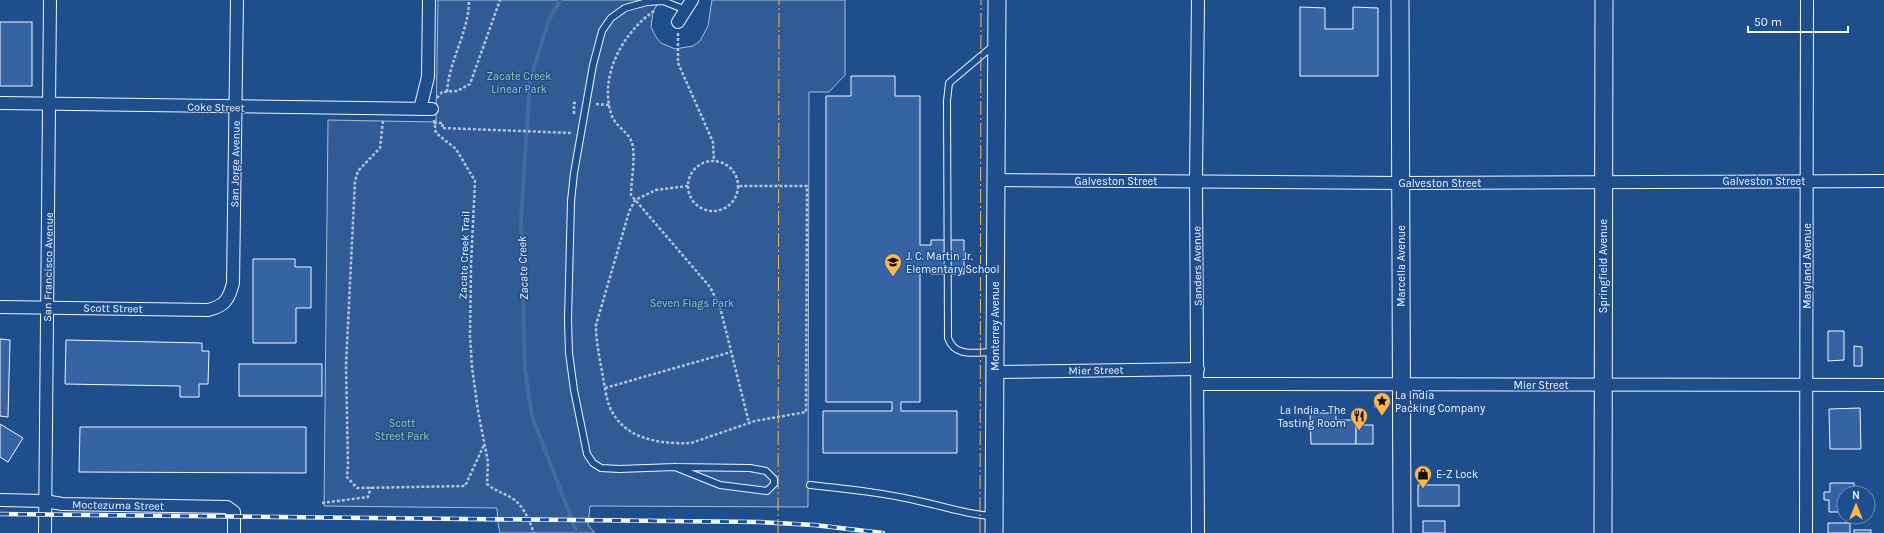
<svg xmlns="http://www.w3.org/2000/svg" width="1884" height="533" viewBox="0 0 1884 533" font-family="Karla,sans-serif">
<rect width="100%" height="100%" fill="#1f4e8c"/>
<!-- built -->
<path fill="#305b95" stroke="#a8bbd7" d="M438 0H668L657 5 653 12 651 27 656 37 661 43 675 49 693 46 700 41 708 26 712 0H845V75L829 92H809L808 507 590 506 588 525 595 533H500L498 524 497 508 324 506 328 120 436 122Z"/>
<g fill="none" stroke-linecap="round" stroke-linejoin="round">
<!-- stream -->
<path stroke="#446ba0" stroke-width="4" d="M560 0 548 22 530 81 521 220 525 370 532 416 577 533"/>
</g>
<!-- building -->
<g fill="#3563a3" stroke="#f2f6ff">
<path d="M1300 7 1325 8V29H1353V7L1378 8V76H1300Z"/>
<rect x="0" y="22" width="32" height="64"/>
<path d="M851 76H895V96H920V245H931V240H964V274H931V268H920V402H901V411H957V453H823V411H892V402H826V96H851Z"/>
<path d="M253 259H295V267H311V308H296V343H253Z"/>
<path d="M1828 331H1844V360L1828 361Z"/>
<path d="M0 339 10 340 8 417 0 416Z"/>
<path d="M66 340 202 343V351H209L208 384H199V397H180V386L65 384Z"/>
<path d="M1854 346 1862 347V366H1854Z"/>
<rect x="239" y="364" width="83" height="32"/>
<rect x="1375" y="397" width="8" height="10"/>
<path d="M1860 408 1861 449H1830L1829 409Z"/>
<path d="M1310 413H1336V420H1356V444H1311Z"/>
<path d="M0 424 23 438 8 462 0 457Z"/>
<rect x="1356" y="425" width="17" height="19"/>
<path d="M80 427H306V473L79 472Z"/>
<path d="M1830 483H1854V493H1844V512H1829V500H1824V492H1830Z"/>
<rect x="1418" y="485" width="41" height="21"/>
<rect x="1423" y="521" width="22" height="12"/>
<rect x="1828" y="523" width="22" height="10"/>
<rect x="1854" y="530" width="17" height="3"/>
</g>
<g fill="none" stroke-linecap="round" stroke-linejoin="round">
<!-- lane casing -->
<g stroke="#f2f6ff" stroke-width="8">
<g id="lane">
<path d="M993 352C975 352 955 358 948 338L947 101 949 83 994 45"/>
<path d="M675 467 720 485 767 491 774 484V479L766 471 750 468 675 467 619 469 601 468 593 463 587 454 574 390 569 353 568 320 571 201 574 173 593 65 602 31 611 18 625 8 647 2 663 1 686 10"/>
<path d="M810 485C848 489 886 493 923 502 947 507 968 515 993 516"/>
</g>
</g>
<!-- street casing -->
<g stroke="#f2f6ff" stroke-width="14">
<g id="street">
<path d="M678 22 692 0"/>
<path d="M0 103 432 109"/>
<path d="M420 109 428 77 429 0"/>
<path d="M996 180 1400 183 1884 181"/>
<path d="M0 307 208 310C225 306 229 299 233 283L237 0"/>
<path d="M995 372 1198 369"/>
<path d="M1198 384 1884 385"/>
<path d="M0 500 45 501 62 504 227 507 234 512V533"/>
<path d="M45 533 50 0"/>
<path d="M1198 533 1196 181 1198 0"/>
<path d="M1806 533 1807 0"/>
</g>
</g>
<!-- secondary casing -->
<g stroke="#f2f6ff" stroke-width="19">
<g id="secondary">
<path d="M1400 0 1402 533"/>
<path d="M994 533 997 0"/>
<path d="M1603 533 1604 0"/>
</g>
</g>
<!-- path -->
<g stroke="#b3c4dc" stroke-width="2.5" stroke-dasharray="3 2" stroke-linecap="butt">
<path d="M654 11C622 33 598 78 612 116 616 127 629 132 632 143 636 155 631 182 631 195L710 287 720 307 749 423"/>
<path d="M678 33V63L713 142 714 161"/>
<path d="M447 92C449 60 469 32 469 0"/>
<path d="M437 98 442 92 457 91 470 84 500 0"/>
<path d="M596 104 609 105"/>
<path d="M574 114V103H577"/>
<path d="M434 120 436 133 456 149 475 181 471 265 470 336 472 367 478 411 488 462 487 484C494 490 503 493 512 498 524 506 529 520 534 533"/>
<path d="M383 121 380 148 358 171 355 181 346 365 348 465 347 477 357 488 465 486 484 445"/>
<path d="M434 123H443L442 128 572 133"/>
<circle cx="713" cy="186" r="25"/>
<path d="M688 186 656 190 635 200 629 212 596 325C596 343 600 360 603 377 605 389 607 405 614 415 630 441 664 444 691 443L755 421 806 412 807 186H738"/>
<path d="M605 388 731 352"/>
<path d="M322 503 368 497 371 487"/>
</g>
<!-- lane -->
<use href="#lane" stroke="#1f4e8c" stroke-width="6"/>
<!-- street -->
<use href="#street" stroke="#1f4e8c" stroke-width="12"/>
<!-- secondary -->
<use href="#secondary" stroke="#1f4e8c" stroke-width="17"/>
<!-- rail casing -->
<g stroke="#f2f6ff" stroke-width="4.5">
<path id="rail" d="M0 514 759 522 814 525 883 533"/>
</g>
<!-- rail -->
<use href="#rail" stroke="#1f4e8c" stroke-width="3" stroke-dasharray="9" stroke-linecap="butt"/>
<!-- power -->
<g stroke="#ffb74d" stroke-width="1" stroke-dasharray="14 3 2 3" stroke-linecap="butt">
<path d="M778 533 779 0"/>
<path d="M980 533 981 0"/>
</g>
</g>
<!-- icons -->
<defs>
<g id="school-pin" transform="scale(0.9)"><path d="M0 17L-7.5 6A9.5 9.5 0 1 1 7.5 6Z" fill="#ffb74d" stroke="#1f4e8c"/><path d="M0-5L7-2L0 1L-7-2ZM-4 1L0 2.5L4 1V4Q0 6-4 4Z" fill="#111"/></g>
<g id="sight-pin" transform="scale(0.9)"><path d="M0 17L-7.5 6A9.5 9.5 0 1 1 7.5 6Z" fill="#ffb74d" stroke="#1f4e8c"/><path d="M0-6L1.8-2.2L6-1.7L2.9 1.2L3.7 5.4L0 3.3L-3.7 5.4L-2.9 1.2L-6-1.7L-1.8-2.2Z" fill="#111"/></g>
<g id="restaurant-pin" transform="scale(0.9)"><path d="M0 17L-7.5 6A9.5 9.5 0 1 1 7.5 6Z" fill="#ffb74d" stroke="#1f4e8c"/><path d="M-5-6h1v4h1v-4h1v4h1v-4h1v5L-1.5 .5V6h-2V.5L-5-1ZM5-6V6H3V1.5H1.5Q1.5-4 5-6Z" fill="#111"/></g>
<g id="shop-pin" transform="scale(0.9)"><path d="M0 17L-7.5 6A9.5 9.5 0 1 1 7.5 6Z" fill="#ffb74d" stroke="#1f4e8c"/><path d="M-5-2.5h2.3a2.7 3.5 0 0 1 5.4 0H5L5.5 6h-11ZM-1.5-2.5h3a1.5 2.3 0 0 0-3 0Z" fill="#111"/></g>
</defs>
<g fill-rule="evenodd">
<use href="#school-pin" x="893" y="262"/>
<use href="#sight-pin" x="1382" y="401"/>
<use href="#restaurant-pin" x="1359" y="416"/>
<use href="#shop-pin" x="1423" y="474"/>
</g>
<g text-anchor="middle" stroke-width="3" stroke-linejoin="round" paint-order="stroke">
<!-- park labels -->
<g font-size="11" fill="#97c8a6" stroke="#1f4e8c">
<text x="519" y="80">Zacate Creek<tspan x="519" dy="13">Linear Park</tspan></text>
<text x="692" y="307">Seven Flags Park</text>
<text x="402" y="427">Scott<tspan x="402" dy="13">Street Park</tspan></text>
</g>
<!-- street labels -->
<g font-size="11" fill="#f2f6ff" stroke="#1f4e8c">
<text transform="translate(216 107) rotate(1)" y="4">Coke Street</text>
<text transform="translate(235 164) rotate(-89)" y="4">San Jorge Avenue</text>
<text x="1116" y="185">Galveston Street</text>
<text x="1764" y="185">Galveston Street</text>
<text x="1440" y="187">Galveston Street</text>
<text transform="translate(464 255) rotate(-88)" y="4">Zacate Creek Trail</text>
<text transform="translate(1197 266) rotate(-91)" y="4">Sanders Avenue</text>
<text transform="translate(1401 266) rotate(-90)" y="4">Marcella Avenue</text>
<text transform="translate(1603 266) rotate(-90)" y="4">Springfield Avenue</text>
<text transform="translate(1807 266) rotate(-90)" y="4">Maryland Avenue</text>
<text transform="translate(48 267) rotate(-89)" y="4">San Francisco Avenue</text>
<text transform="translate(113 308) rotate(1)" y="4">Scott Street</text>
<text transform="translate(995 326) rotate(-90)" y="4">Monterrey Avenue</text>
<text transform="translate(1096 370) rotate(-1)" y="4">Mier Street</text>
<text x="1541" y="389">Mier Street</text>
<text transform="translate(118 505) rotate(1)" y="4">Moctezuma Street</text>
</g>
<!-- poi labels -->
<g font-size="11" fill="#f2f6ff" stroke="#1f4e8c" text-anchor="start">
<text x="906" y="260">J. C. Martin Jr.<tspan x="906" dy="13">Elementary School</tspan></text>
<text x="1395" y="399">La India<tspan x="1395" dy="13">Packing Company</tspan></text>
<text x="1346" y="414" text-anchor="end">La India - The<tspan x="1346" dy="13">Tasting Room</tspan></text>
<text x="1436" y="478">E-Z Lock</text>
</g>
<!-- water labels -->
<g font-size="12" font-style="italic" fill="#f2f6ff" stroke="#1f4e8c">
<text transform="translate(523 268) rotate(-92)" y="4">Zacate Creek</text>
</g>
</g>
<!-- north arrow -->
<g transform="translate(1856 505)"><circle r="19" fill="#1f4e8c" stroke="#7391ba"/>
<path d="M0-3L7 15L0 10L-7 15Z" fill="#ffb74d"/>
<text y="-6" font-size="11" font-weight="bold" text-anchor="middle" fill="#f2f6ff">N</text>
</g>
<!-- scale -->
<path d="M1748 26v6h100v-6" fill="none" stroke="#f2f6ff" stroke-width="2"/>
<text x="1754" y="26" font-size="12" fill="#f2f6ff" stroke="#1f4e8c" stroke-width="3" paint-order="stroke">50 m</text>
</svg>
